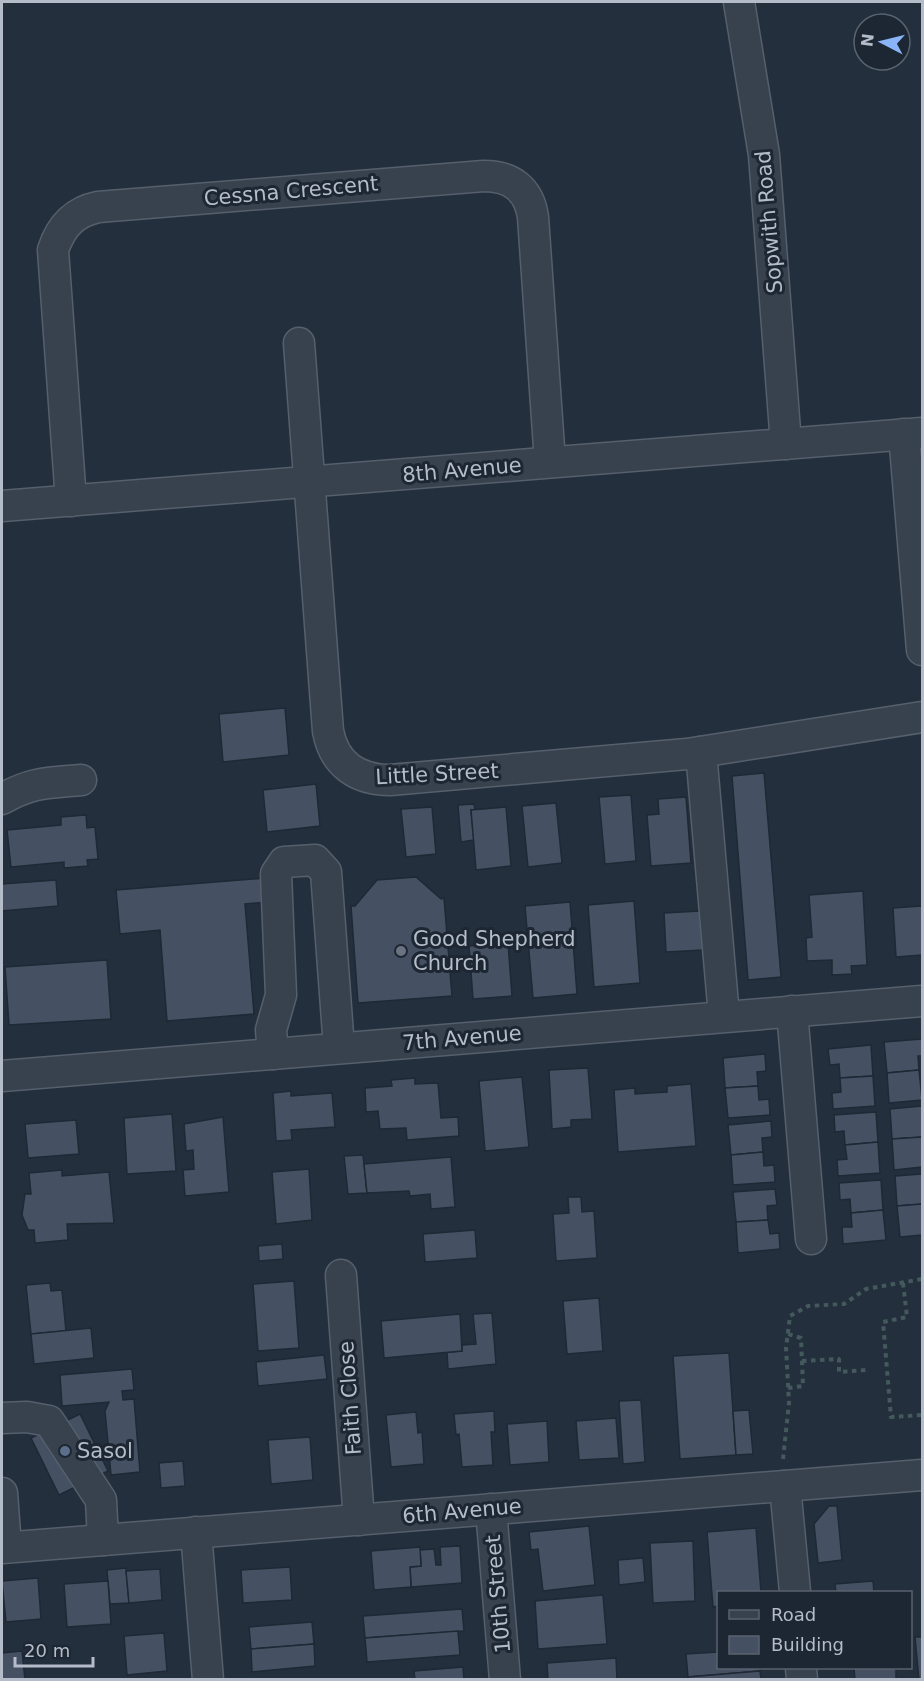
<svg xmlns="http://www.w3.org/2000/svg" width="924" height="1681" viewBox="0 0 924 1681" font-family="'DejaVu Sans',sans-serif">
<rect width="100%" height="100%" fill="#242f3e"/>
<!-- building -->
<g fill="#455162" stroke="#1f2835" stroke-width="1.5">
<path d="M285 708 289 755 223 762 219 714Z"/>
<path d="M764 773 781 977 748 980 732 776Z"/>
<path d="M316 784 320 826 267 832 263 790Z"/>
<path d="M631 795 636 861 605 864 599 797Z"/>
<path d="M686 797 691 863 651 866 647 815 659 814 658 799Z"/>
<path d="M556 803 562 863 528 867 522 806Z"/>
<path d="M474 804 475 810H471L474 840 461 842 458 805Z"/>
<path d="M432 807 436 854 406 857 401 809Z"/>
<path d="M506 807 511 866 476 870 471 810Z"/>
<path d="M86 815 87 828 95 827 98 859 87 860 88 866 64 868V862L11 867 7 830 61 825V817Z"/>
<path d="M416 877 441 899 444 898 452 996 358 1003 351 906H355L377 880Z"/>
<path d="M266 878 268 902 245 904 254 1014 167 1021 160 930 120 934 116 890Z"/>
<path d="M56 880 58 906 2 911V884Z"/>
<path d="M863 891 867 965 851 966 852 974 832 975V960L807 961 806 938 812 937 809 895Z"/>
<path d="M634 901 640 983 594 987 588 905Z"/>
<path d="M570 902 577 994 533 998 525 906Z"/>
<path d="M922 906V955L896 957 893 908Z"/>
<path d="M700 911 703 950 666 952 664 913Z"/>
<path d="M508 943 512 996 473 999 469 946Z"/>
<path d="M107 960 111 1019 9 1025 5 967Z"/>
<path d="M922 1039V1056H918L919 1070 887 1073 884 1042Z"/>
<path d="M871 1045 873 1076 840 1078 839 1064 830 1065 828 1049Z"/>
<path d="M765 1054 766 1071 757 1072 758 1086 725 1088 723 1058Z"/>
<path d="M588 1068 592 1119 571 1120V1127L552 1129 549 1070Z"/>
<path d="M919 1070 922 1100 889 1103 887 1073Z"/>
<path d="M873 1076 875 1106 833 1109 832 1093 841 1092 840 1078Z"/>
<path d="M522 1077 529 1147 485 1151 479 1081Z"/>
<path d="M415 1078V1084L438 1083 441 1118 458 1117 459 1136 407 1140 406 1128 380 1129 378 1111 366 1112 365 1088 392 1086 391 1080Z"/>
<path d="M691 1084 696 1146 618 1152 614 1090 635 1088V1094L667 1092V1086Z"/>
<path d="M758 1086 759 1100 769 1099 770 1115 728 1118 725 1088Z"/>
<path d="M291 1091V1096L332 1093 335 1127 291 1130 292 1140 276 1141 273 1093Z"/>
<path d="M922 1106V1137L892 1139 890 1109Z"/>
<path d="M876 1112 878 1142 845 1145 844 1131 835 1132 834 1115Z"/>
<path d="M172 1114 176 1171 127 1174 124 1118Z"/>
<path d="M223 1117 229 1192 185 1196 183 1170 194 1169 193 1150 186 1151 184 1124Z"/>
<path d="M76 1120 79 1154 28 1158 25 1124Z"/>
<path d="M771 1121 772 1137 762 1138 763 1152 731 1155 728 1125Z"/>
<path d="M922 1137V1167L894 1170 892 1139Z"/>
<path d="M878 1142 880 1173 838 1176 837 1160 847 1159 845 1145Z"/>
<path d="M763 1152 764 1166 774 1165 775 1182 733 1185 731 1155Z"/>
<path d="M363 1155 367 1193 348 1194 344 1156Z"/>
<path d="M451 1157 455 1207 431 1209 430 1194 410 1196 409 1191 367 1193 364 1164Z"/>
<path d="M309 1169 312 1220 276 1224 272 1172Z"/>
<path d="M62 1170V1176L109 1172 114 1223 67 1224 68 1240 35 1243 34 1230H28L22 1215 25 1194H31L29 1173Z"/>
<path d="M922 1174V1204L897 1206 895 1176Z"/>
<path d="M881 1180 883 1210 851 1213 850 1199 840 1200 839 1183Z"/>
<path d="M775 1189 777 1205 767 1206 768 1220 736 1222 733 1192Z"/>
<path d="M568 1197H581L582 1212 594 1211 597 1258 556 1261 553 1214 569 1213Z"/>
<path d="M922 1204V1235L900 1237 897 1206Z"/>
<path d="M883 1210 886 1240 843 1244 842 1227H852L851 1213Z"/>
<path d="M768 1220 770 1234 779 1233 780 1249 738 1253 736 1222Z"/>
<path d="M475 1230 477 1258 425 1262 423 1234Z"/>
<path d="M282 1244 283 1259 259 1261 258 1246Z"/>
<path d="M294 1281 299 1348 258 1351 253 1284Z"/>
<path d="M50 1283 51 1291 62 1290 66 1331 31 1334 26 1285Z"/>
<path d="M599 1298 603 1351 567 1354 563 1301Z"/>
<path d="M492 1313 496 1364 448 1369 447 1352 462 1351V1345L476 1344 473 1314Z"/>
<path d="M460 1314 462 1351 384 1358 381 1321Z"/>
<path d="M91 1328 94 1358 34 1364 31 1334Z"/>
<path d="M729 1353 736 1455 680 1459 673 1356Z"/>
<path d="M324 1355 327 1379 258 1386 256 1362Z"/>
<path d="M132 1369 134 1390 122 1391 123 1400 134 1399 140 1472 111 1475 105 1411 109 1402 62 1406 60 1375Z"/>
<path d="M641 1400 645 1462 623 1464 619 1401Z"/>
<path d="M749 1410 753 1454 736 1455 733 1411Z"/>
<path d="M494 1411 495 1432H491L493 1465 462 1467 459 1434 456 1435 454 1414Z"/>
<path d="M416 1412 418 1433 422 1432 424 1464 391 1467 386 1415Z"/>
<path d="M80 1414 108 1471 59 1495 31 1438Z"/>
<path d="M616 1418 619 1458 579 1460 576 1421Z"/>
<path d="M547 1421 549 1462 510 1465 507 1424Z"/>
<path d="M310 1437 313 1480 271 1484 268 1440Z"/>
<path d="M183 1461 185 1486 161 1488 159 1463Z"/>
<path d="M829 1506H837L842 1560 818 1563 814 1524Z"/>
<path d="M589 1526 595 1585 543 1591 538 1549 531 1550 529 1532Z"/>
<path d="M756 1528 761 1592H718V1606L713 1607 707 1532Z"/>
<path d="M693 1541 695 1601 653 1603 650 1543Z"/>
<path d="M460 1546 462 1583 411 1587 410 1567 421 1566 420 1550 434 1549 436 1565H441L440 1547Z"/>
<path d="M420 1547 421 1566 410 1567 411 1587 374 1590 371 1551Z"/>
<path d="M643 1558 645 1582 619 1585 618 1560Z"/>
<path d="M290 1567 292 1600 243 1603 241 1570Z"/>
<path d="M126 1568 129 1603 110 1604 107 1570Z"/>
<path d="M160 1569 162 1600 129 1603 126 1571Z"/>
<path d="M38 1578 41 1619 6 1622 2 1581Z"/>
<path d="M108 1581 111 1624 67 1627 64 1584Z"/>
<path d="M873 1581 874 1592H836L835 1584Z"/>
<path d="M603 1595 607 1644 538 1649 535 1601Z"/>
<path d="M462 1609 464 1631 365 1638 363 1616Z"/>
<path d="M312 1622 314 1644 251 1649 249 1627Z"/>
<path d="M458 1631 460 1655 367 1662 365 1638Z"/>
<path d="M164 1633 167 1671 127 1675 124 1636Z"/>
<path d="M915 1637H922V1680H919Z"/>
<path d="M314 1644 315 1666 252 1672 251 1649Z"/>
<path d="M22 1651 25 1680H2V1653Z"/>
<path d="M718 1652V1668H760V1671L688 1677 686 1654Z"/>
<path d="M616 1658 617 1680H548L547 1663Z"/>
<path d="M463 1667 464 1680H415L414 1671Z"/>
<path d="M854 1668H896V1680H855Z"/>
<path d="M760 1671 761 1680H688V1677Z"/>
</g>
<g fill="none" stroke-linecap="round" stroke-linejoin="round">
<!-- minor casing -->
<g stroke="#565f6c" stroke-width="33">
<g id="minor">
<path d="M739 2 764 155 786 444"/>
<path d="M299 343 328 731C334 764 357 780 390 780L687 754 922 717"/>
<path d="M904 434 922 650"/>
<path d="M71 501 53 250C61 226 74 212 98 207L484 176C511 176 529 189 533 217L550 462"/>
<path d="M2 506 922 433"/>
<path d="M701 752 724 1016"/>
<path d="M2 799C32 782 47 783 81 780"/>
<path d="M792 1011 811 1239"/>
<path d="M273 1054 271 1030 281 995 276 874 284 862 315 860 326 872 339 1048"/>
<path d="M2 1076 922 1001"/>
<path d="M341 1275 359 1520"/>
<path d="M2 1418 27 1417 49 1421 101 1500 103 1540"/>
<path d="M785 1486 795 1592"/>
<path d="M2 1493 6 1547"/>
<path d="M491 1509 505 1680"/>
<path d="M196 1532 208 1680"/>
<path d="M2 1548 922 1475"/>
<path d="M801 1668 802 1680"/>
</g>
</g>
<!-- path -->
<g stroke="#44595c" stroke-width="4" stroke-dasharray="4.5 4.5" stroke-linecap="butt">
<path d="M903 1283 907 1317 883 1322 891 1417 922 1415"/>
<path d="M802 1361 839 1359V1372L866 1370"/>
<path d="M788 1388 803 1386 801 1338 788 1334"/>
<path d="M783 1459 789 1403 786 1348 790 1316 808 1306 844 1304 866 1289 922 1279"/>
</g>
<!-- minor -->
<use href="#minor" stroke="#38414e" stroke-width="30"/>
</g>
<!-- markers -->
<circle fill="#6b7280" stroke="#1d2633" stroke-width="2" cx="401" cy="951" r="6"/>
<circle fill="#5c6f8a" stroke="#1d2633" stroke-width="2" cx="65" cy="1451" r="6"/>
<g text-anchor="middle" stroke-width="6" stroke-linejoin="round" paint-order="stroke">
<!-- street labels -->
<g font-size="21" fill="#b4bcc9" stroke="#1d2633">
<text transform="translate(291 191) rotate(-5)" y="7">Cessna Crescent</text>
<text transform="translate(769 222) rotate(-95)" y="7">Sopwith Road</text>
<text transform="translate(462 470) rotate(-5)" y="7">8th Avenue</text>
<text transform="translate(437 774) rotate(-3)" y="7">Little Street</text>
<text transform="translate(462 1038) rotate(-5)" y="7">7th Avenue</text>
<text transform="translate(350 1398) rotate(-94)" y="7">Faith Close</text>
<text transform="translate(462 1511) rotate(-5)" y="7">6th Avenue</text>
<text transform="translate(498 1594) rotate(-95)" y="7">10th Street</text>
</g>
<!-- poi labels -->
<g font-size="21" fill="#b4bcc9" stroke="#1d2633" text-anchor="start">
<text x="413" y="946">Good Shepherd<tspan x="413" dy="24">Church</tspan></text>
<text x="77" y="1458">Sasol</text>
</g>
</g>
<!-- border -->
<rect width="924" height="1681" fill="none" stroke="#b4bcc9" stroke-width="6"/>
<!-- legend -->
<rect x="717" y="1591" width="195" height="78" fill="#1d2633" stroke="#59626f" stroke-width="1.5"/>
<rect x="729" y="1610" width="30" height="9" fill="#38414e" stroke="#59626f" stroke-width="1.5"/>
<text x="771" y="1621" font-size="18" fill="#b4bcc9">Road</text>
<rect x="729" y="1636" width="30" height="18" fill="#455162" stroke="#59626f" stroke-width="1.5"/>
<text x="771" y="1651" font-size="18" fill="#b4bcc9">Building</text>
<!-- north arrow -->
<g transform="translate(882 42) rotate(277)"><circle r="28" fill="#1d2633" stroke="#59626f" stroke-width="1.5"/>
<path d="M0-4.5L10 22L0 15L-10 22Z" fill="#8ab4f8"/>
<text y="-9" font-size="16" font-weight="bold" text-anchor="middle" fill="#b4bcc9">N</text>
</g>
<!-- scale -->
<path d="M15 1657v9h78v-9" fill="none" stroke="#b4bcc9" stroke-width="3"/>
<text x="24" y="1657" font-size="18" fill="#b4bcc9" stroke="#1d2633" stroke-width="4.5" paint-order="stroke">20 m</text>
</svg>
